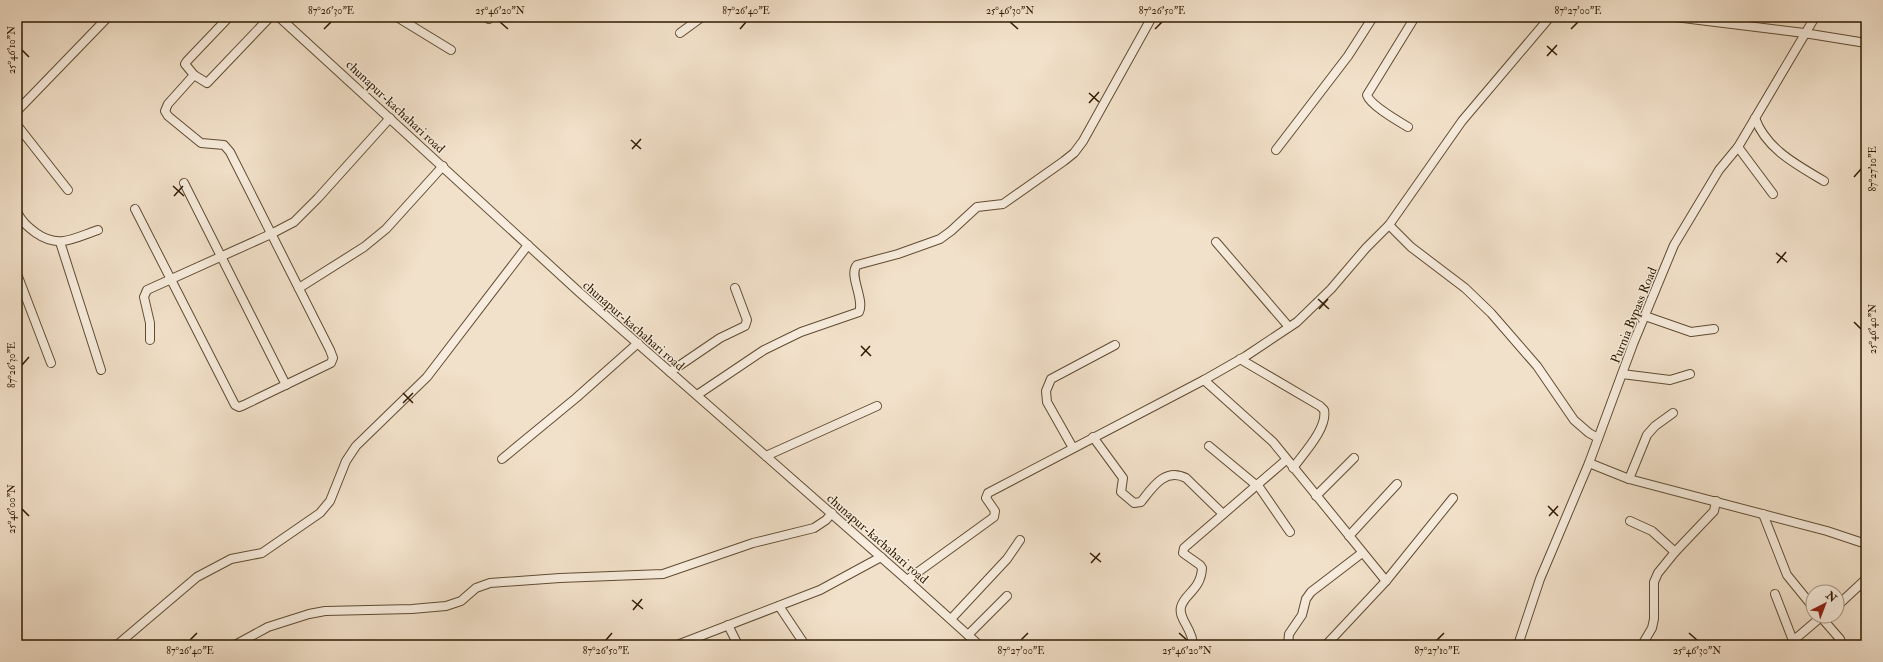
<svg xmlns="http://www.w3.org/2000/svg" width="1883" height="662" viewBox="0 0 1883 662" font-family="'IM FELL Double Pica',serif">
<rect width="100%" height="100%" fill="#f2e1ca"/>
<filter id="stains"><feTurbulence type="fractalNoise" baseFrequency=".005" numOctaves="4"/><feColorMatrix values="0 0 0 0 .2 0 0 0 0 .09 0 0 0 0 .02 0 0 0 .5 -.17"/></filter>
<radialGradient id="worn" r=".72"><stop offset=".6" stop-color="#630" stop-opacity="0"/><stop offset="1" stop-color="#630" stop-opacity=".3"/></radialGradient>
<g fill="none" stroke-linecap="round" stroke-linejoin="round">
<!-- minor casing -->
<g stroke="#604c32" stroke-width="10">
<g id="minor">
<path d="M279 17 579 292 907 580 979 645"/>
<path d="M397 17 451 50"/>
<path d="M485 17 489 19"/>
<path d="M1675 17 1804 33 1866 43"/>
<path d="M680 33 702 17"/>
<path d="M194 75 207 83 270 17"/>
<path d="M17 111 108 17"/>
<path d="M1755 118C1766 149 1797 165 1824 181"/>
<path d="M17 125 68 190"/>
<path d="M1408 127C1398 121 1370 105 1367 95L1415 17"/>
<path d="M1738 147 1773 194"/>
<path d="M1276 150 1348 56 1373 17"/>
<path d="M184 183 286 385"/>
<path d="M135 209 235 405 239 407 244 405 331 363 333 358 330 350 230 152 224 145 201 143 168 116 165 111 168 104 194 75 185 64 187 61 229 17"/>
<path d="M17 212C22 222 28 227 36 233 59 249 74 238 98 230"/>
<path d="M1389 225 1411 247 1465 288 1491 313 1537 366 1574 420 1589 433 1598 438"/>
<path d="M60 242 101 370"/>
<path d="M1216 242 1289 327"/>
<path d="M17 274 51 363"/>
<path d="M299 288 364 247 386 229 443 166"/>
<path d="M1645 316 1691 332 1714 329"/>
<path d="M150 340V323L144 297 147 290 271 234 294 222 318 198 390 118"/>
<path d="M1240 359 1320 406 1324 410C1328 428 1303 454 1293 468"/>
<path d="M670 372 720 338 745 326 747 320 735 288"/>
<path d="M1622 374 1670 380 1690 374"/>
<path d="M1204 380 1273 442 1386 581"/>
<path d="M697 395 764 350 801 332 859 312C865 299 848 275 857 265L898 254 940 239 951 231 977 207 1003 204 1064 161 1074 153 1083 141 1152 17"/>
<path d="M1093 437 1123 478 1121 492 1134 503 1141 502C1152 488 1165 467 1186 478L1223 514"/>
<path d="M1209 446 1256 485"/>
<path d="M1073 448 1047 402 1046 391 1051 379 1115 345"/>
<path d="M766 456 877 406"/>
<path d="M502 459 576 398 638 343"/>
<path d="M1589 463 1629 479 1827 531 1866 544"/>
<path d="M1629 479 1647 435 1655 426 1673 413"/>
<path d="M1257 484 1290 532"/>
<path d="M1316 496 1354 458"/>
<path d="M1763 514 1787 575 1813 607"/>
<path d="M1630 521 1652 531 1675 552"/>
<path d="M1349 536 1397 484"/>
<path d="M907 580 994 517 995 511 986 498 988 493 1204 380 1246 356 1297 322 1331 289 1366 248 1389 225 1462 121 1550 17"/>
<path d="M1775 594 1792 638 1794 640 1821 617"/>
<path d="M779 606 805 645"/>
<path d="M1837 606 1866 579"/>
<path d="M1820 616 1840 639 1842 645"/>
<path d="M951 619 1007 559 1020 540"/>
<path d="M728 625 738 645"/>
<path d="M968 635 1007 596"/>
<path d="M17 644 18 645"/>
<path d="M117 645 197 577 231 559 262 553 320 513 330 501 346 461 356 446 427 377 528 245"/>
<path d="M235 645 268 627 309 614 325 611 412 609 446 606 461 601 476 588 490 583 560 578 663 574 753 543 814 528 826 520 832 513"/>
<path d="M677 645 820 590 881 557"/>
<path d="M1193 645C1193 629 1178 619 1181 607 1184 594 1201 590 1202 568L1200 565 1183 553 1184 548 1286 460"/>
<path d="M1288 645 1289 634 1302 615 1306 599 1311 592 1362 553"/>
<path d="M1326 645 1386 581 1453 498"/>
<path d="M1518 645 1540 579 1589 463 1633 344 1674 245 1719 170 1738 147 1815 17"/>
<path d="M1642 645 1652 628 1654 619V582L1658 573 1675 552 1714 511 1716 501"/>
</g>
</g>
<!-- minor -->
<use href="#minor" stroke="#f7ecdd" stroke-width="8"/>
</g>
<!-- ticks -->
<path fill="none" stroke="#2f1b00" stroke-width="1.5" d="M500 22 508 29M1010 22 1018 29M324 29 331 22M740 29 746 22M1155 29 1162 22M1571 29 1578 22M1547 46 1557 55M22 50 29 57M1547 56 1557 45M1089 93 1099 102M1089 103 1099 92M631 140 641 149M632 149 641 139M1854 177 1861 169M173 186 184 196M174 196 183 186M1776 253 1787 262M1777 263 1786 252M1318 299 1329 309M1319 309 1328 299M1854 322 1861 329M861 346 871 356M861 356 870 346M22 365 29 357M403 393 413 403M403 403 413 393M1548 506 1558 516M22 509 29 516M1549 516 1558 506M1090 553 1101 562M1091 563 1100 553M632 600 643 609M633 610 642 599M1179 633 1187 640M1689 633 1697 640M190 640 197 633M606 640 612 633M1021 640 1028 633M1437 640 1444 633"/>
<g text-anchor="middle" stroke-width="3" stroke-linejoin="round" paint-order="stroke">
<!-- street labels -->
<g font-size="13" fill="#2f1b00" stroke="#f7ecdd">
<text transform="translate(396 106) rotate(43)" y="5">chunapur-kachahari road</text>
<text transform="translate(1633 315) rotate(-68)" y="5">Purnia Bypass Road</text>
<text transform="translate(634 325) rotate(41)" y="5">chunapur-kachahari road</text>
<text transform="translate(878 538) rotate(41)" y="5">chunapur-kachahari road</text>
</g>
</g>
<!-- margin -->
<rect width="1883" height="662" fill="none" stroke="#f2e1ca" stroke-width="44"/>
<!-- north arrow -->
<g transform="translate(1825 604) rotate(42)"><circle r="19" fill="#f7ecdd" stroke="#a79885"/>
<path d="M0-3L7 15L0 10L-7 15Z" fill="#8f2418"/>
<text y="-6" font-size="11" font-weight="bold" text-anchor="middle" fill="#2f1b00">N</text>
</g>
<rect x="22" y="22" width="1839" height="618" fill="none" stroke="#2f1b00" stroke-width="1.5"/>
<g font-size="10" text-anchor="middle" fill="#2f1b00">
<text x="331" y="14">87°26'30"E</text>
<text x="500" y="14">25°46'20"N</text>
<text x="746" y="14">87°26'40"E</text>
<text x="1010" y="14">25°46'30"N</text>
<text x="1162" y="14">87°26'50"E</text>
<text x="1578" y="14">87°27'00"E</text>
<text transform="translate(11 50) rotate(-90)" y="4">25°46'10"N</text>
<text transform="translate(1872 169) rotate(-90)" y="4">87°27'10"E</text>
<text transform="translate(1872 329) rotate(-90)" y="4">25°46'40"N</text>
<text transform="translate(11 365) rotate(-90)" y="4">87°26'30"E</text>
<text transform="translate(11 509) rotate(-90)" y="4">25°46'00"N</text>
<text x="190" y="654">87°26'40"E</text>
<text x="606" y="654">87°26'50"E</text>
<text x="1021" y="654">87°27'00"E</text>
<text x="1187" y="654">25°46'20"N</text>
<text x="1437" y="654">87°27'10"E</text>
<text x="1697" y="654">25°46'30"N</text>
</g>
<rect width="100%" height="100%" filter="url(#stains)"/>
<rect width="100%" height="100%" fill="url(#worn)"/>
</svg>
